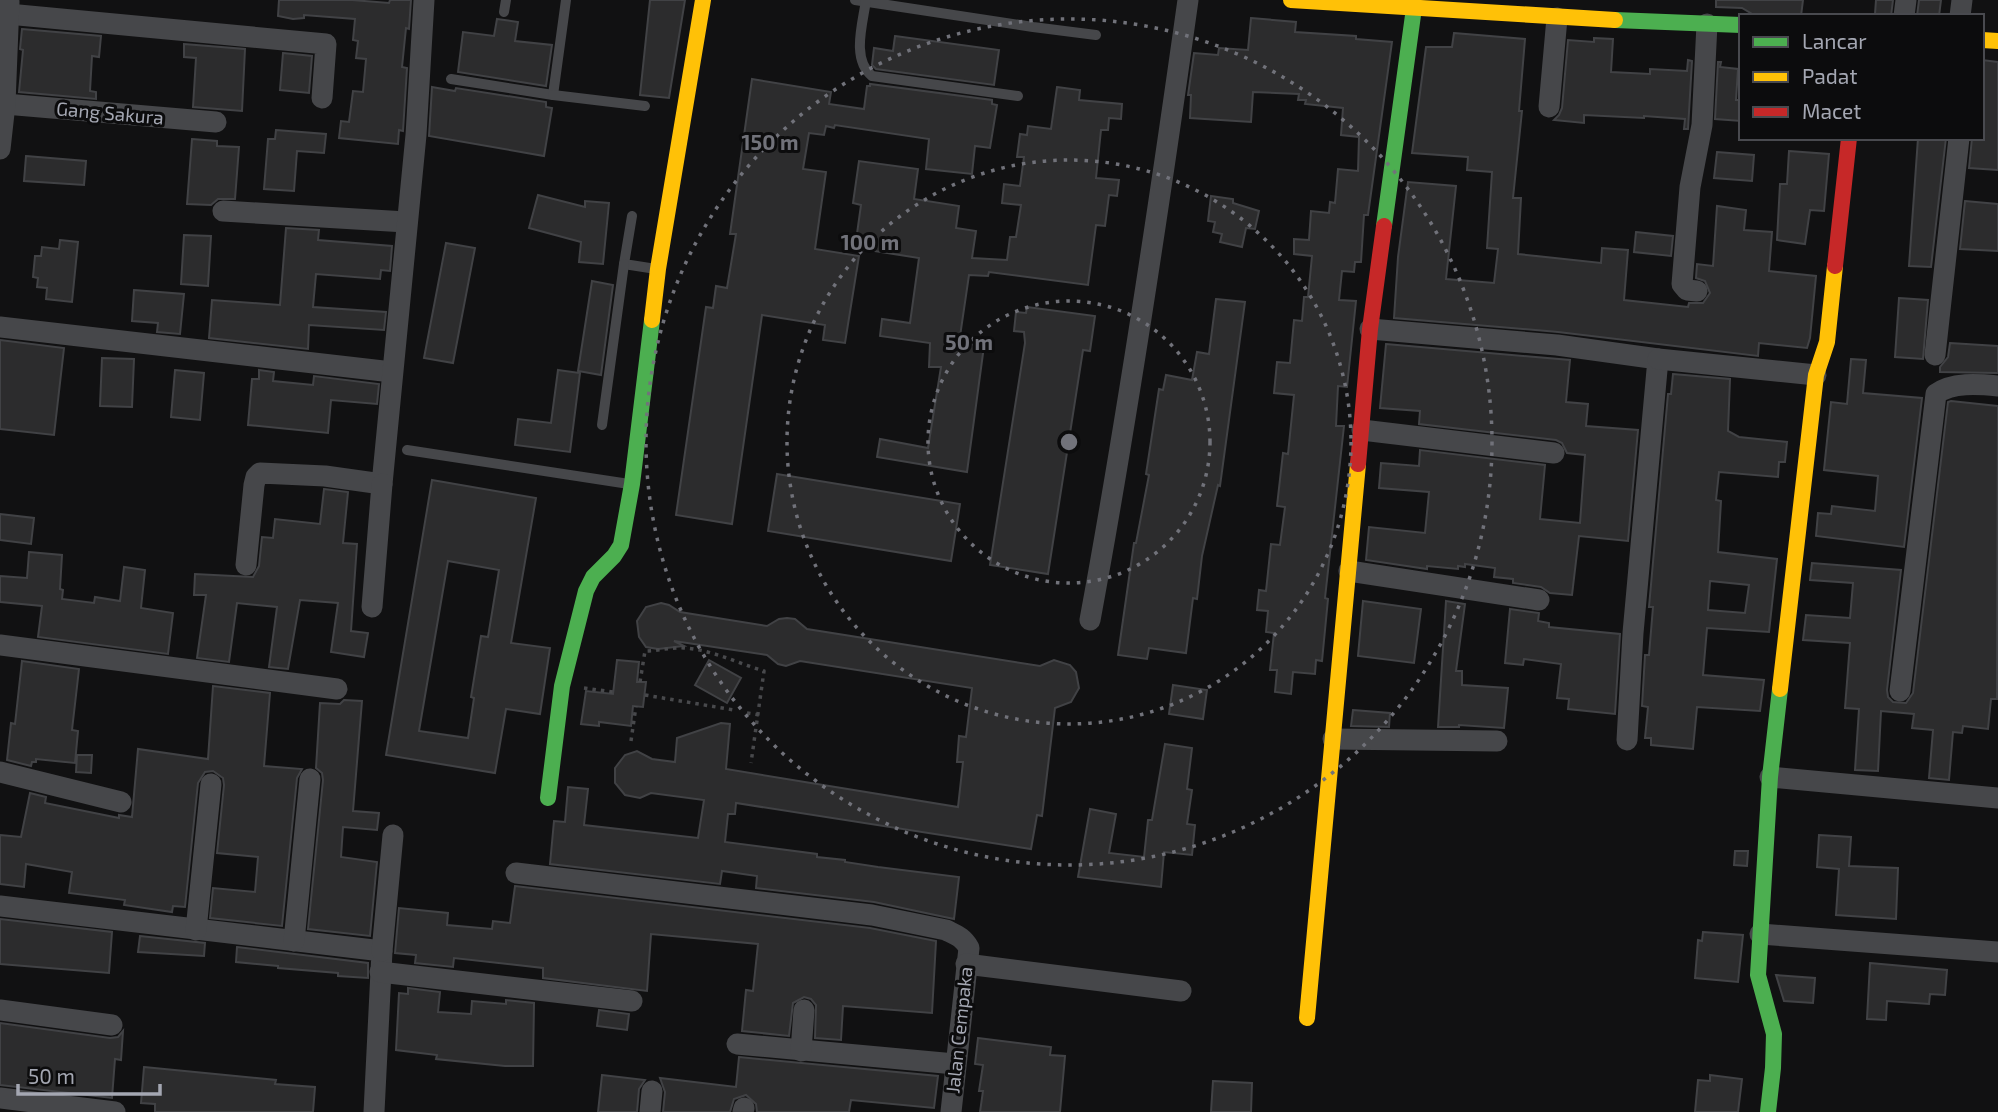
<svg xmlns="http://www.w3.org/2000/svg" width="1998" height="1112" viewBox="0 0 1998 1112" font-family="'Exo 2',sans-serif">
<rect width="100%" height="100%" fill="#111112"/>
<!-- building -->
<g fill="#2c2c2d" stroke="#414245" stroke-width="2" fill-rule="evenodd">
<path d="M279 0H352L389 3 390 0H411L409 29 406 28 402 67 407 68 403 131 399 130 398 144 339 138 341 121 349 122 353 91 363 92 366 59 356 58 358 41 353 40 355 19 304 15V18L293 19 278 16Z"/>
<path d="M650 0H685L669 98 640 95Z"/>
<path d="M1716 0H1803L1801 16 1754 15 1742 8 1716 7Z"/>
<path d="M1876 0H1893L1891 16 1875 14Z"/>
<path d="M1919 0H1941L1939 16H1917Z"/>
<path d="M1251 18 1296 22 1295 32 1356 36V39L1392 42 1368 215H1364L1361 262H1355L1354 272 1342 271 1339 300 1356 301 1347 387 1338 386 1336 426H1344L1325 598 1328 599 1322 661 1316 660 1315 674 1293 672 1291 694 1275 692 1277 670H1270L1274 633 1266 632 1268 611 1257 610 1259 590 1266 591 1271 544 1280 545 1285 507 1277 506 1283 453 1288 454 1294 395 1274 393 1277 362 1290 363 1294 320 1302 321 1304 297H1308L1312 256 1294 254V239L1309 240 1311 211 1329 213 1330 202 1335 203 1338 169 1358 171 1359 137 1341 135 1343 108 1305 104 1306 100H1298L1299 94 1253 92 1251 122 1190 118 1191 95H1188L1194 53 1218 55 1219 48 1248 50Z"/>
<path d="M497 19 518 22 515 41 552 45 546 86 458 72 463 32 494 36Z"/>
<path d="M22 29 101 36 99 57 92 56 90 91 96 92V99L19 92 23 50 20 49Z"/>
<path d="M1454 33 1525 39 1519 111H1522L1513 198H1521L1518 254 1601 263 1602 248 1628 250 1624 300 1688 307 1689 303H1703L1710 293 1705 281 1696 278 1697 264 1713 266 1717 206 1746 210 1744 230 1772 232 1769 271 1816 276 1810 338 1807 348 1759 343 1758 356 1558 332 1394 318 1398 257 1408 182 1456 186 1446 279 1494 283 1498 249 1487 248 1492 172 1467 170 1468 157 1412 153 1426 47H1452Z"/>
<path d="M895 36 999 50 994 85 876 69 872 65 874 48 893 51Z"/>
<path d="M1594 38 1613 39 1611 72 1650 74V69L1687 71 1688 60 1692 61 1688 129H1684L1685 119 1644 116V118L1584 115V123L1554 120 1559 115 1562 108 1568 40 1594 42Z"/>
<path d="M184 44 245 49 242 111 193 107 196 58 184 57Z"/>
<path d="M283 53 312 56 309 93 280 90Z"/>
<path d="M1982 60 1998 62V170L1969 168 1972 138H1982Z"/>
<path d="M1718 62H1721L1720 67 1738 69 1736 100H1741V121L1715 119Z"/>
<path d="M752 79 831 92 829 104 864 109 867 86H870V84L992 100V104L997 105 990 148 975 146 972 174 926 169 929 139 835 125 834 128 826 126 824 135 809 133 803 169 826 172 815 249 859 256 845 343 823 340 825 325 762 315 732 524 676 515 706 307 713 308 716 286 727 288 736 234H730Z"/>
<path d="M432 87 455 91 456 88 546 102V107L552 108 544 156 429 136Z"/>
<path d="M1057 87 1080 90 1079 100 1122 104 1121 119 1109 118 1108 130H1101L1096 178 1119 180 1117 196 1109 195 1105 226 1096 225 1088 285 989 272 988 276 969 275 959 343 984 346 967 472 877 457 880 439 928 448 941 367H929L930 343 880 336 882 319 910 323 919 258 855 248 861 205 853 203 859 161 918 169 914 199 959 206 956 228 976 231 972 258 1007 260 1010 237H1016L1021 205 1002 203 1004 184 1020 186 1024 157H1017L1020 134 1027 135 1028 126 1051 129Z"/>
<path d="M276 130 326 134 324 153 297 151 294 191 264 189 268 139H275Z"/>
<path d="M1918 138H1946L1931 267 1909 266Z"/>
<path d="M192 139 217 141V146L239 147 235 199H218L211 205 187 204Z"/>
<path d="M1789 151 1829 154 1824 211 1810 210 1805 244 1777 240 1780 184H1787Z"/>
<path d="M1717 152 1754 155 1752 181 1714 178Z"/>
<path d="M26 156 86 161 84 185 24 181Z"/>
<path d="M538 195 585 207V201L609 203 603 264 579 262 581 242 529 228Z"/>
<path d="M1211 196 1233 199V203L1259 211 1255 229 1246 228 1242 247 1220 242 1222 234 1213 232 1215 222 1208 221Z"/>
<path d="M1965 201 1998 204V251L1960 249Z"/>
<path d="M286 228 319 230 318 240 392 246 390 271 381 270 380 279 316 274 313 307 386 312 384 330 309 325 308 349 209 338 212 300 280 305Z"/>
<path d="M1636 232 1673 236 1671 256 1634 252Z"/>
<path d="M184 235 211 236 208 286 181 284Z"/>
<path d="M60 240 78 242 72 302 46 299 47 288 37 287 38 278 33 277 35 256H41L42 247 59 249Z"/>
<path d="M446 243 475 248 453 363 424 358Z"/>
<path d="M592 281 613 285 601 375 578 371Z"/>
<path d="M134 290 184 294 180 334 157 332 158 323 132 321Z"/>
<path d="M1899 298 1928 300 1923 359 1895 357Z"/>
<path d="M1216 299 1245 302 1220 486 1218 485 1202 556 1197 599 1193 598 1186 653 1149 648 1147 659 1118 655 1134 543H1136L1149 475 1146 474 1159 389 1163 390 1166 375 1192 380 1197 352 1209 354Z"/>
<path d="M1027 307 1095 316 1090 351 1083 350 1048 574 990 565 1025 343 1024 332 1014 331 1016 312 1026 313Z"/>
<path d="M0 340 64 348 54 435 0 429Z"/>
<path d="M1950 343 1998 346V373L1940 372V367L1948 357Z"/>
<path d="M1386 344 1570 360 1566 402 1588 404 1586 426 1638 430 1628 541 1579 536 1572 595 1550 593 1541 587 1513 583V579L1494 577 1495 568 1465 564V567L1458 566V569L1427 566V569L1366 560 1369 527 1425 533 1429 492 1379 488 1381 463 1419 466 1420 450 1545 465 1540 519 1580 523 1585 455 1567 453 1562 443 1556 440 1419 424 1420 411 1380 408Z"/>
<path d="M102 358 134 359 132 407 100 406Z"/>
<path d="M1851 359 1866 360 1863 393 1922 398 1904 547 1816 536 1818 513 1831 514 1832 506 1875 511 1878 476 1824 470 1831 402 1847 404Z"/>
<path d="M175 370 204 373 200 420 171 417Z"/>
<path d="M259 370 274 372 273 381 313 385 314 376 379 384 377 404 331 400 328 433 248 425 252 379H259Z"/>
<path d="M558 370 580 373 570 452 515 445 518 419 551 423Z"/>
<path d="M1673 374 1730 379 1728 431 1739 437 1787 442 1785 462H1779L1778 477 1719 472 1716 500 1721 501 1718 552 1777 559 1769 632 1707 628 1703 675 1764 680 1760 711 1697 707 1693 749 1651 745V738H1645L1648 707 1642 706 1645 655H1649L1653 607H1649L1668 394H1671ZM1710 581 1749 585 1745 613 1708 610Z"/>
<path d="M1951 401 1998 406 1997 699H1991L1988 729 1963 726 1962 733 1953 732 1949 780 1929 778 1933 730 1912 728 1914 714 1881 711 1878 771 1855 770 1859 709 1845 708 1850 643 1803 640 1806 615 1850 618 1853 583 1810 580 1812 563 1901 570 1887 690 1888 697 1893 702 1906 703 1913 693 1948 402Z"/>
<path d="M777 474 960 504 951 561 768 531Z"/>
<path d="M432 480 536 498 511 643 550 648 540 714 506 709 495 773 386 755ZM448 561 499 570 488 637 481 636 471 697 474 698 468 738 419 731Z"/>
<path d="M324 489 348 492 343 543 357 544 351 631 368 633 364 657 331 652 338 603 300 600 288 669 269 667 277 607 237 603 229 662 197 658 206 595H194L195 574 253 577 259 566 262 537 273 538 275 519 320 524Z"/>
<path d="M0 514 34 518 31 544 0 540Z"/>
<path d="M29 552 62 555 60 589 63 590 62 599 94 603 95 597 120 601 124 567 145 570 141 608 173 613 168 654 38 637 42 606 0 602V576L27 578Z"/>
<path d="M1363 601 1421 609 1414 663 1358 656Z"/>
<path d="M1446 601 1465 604 1456 671H1462V685L1508 688 1504 728 1459 725V727H1438Z"/>
<path d="M661 603 669 605 680 612 767 626 779 619 787 618 795 619 807 629 1040 666 1054 660 1070 665 1076 672 1079 688 1071 702 1055 708 1042 816 1037 815 1031 849 736 803 735 814H728L725 842 817 854V857L845 860V862L878 867 959 877 954 919 874 902 756 888 757 876 722 871 720 884 550 864 554 821 565 822 568 787 588 789 584 825 698 838 704 800 651 793 640 798 625 795 615 783V768L625 755 637 751 652 759 675 762 677 738 721 723 730 724 726 769 958 807 963 762H957L959 736 966 737 972 688 800 661 786 666 778 664 767 655 674 641 684 646 658 649 646 647 639 637 637 621 646 607Z"/>
<path d="M1510 609 1539 613 1538 621 1549 623V627L1620 634 1615 714 1568 709 1569 699 1557 698 1561 664 1524 659 1523 665 1505 663Z"/>
<path d="M617 660 639 662 637 682H646L643 707 633 706 631 726 599 722V726L581 724 586 691 613 694Z"/>
<path d="M709 660 741 678 727 703 695 685Z"/>
<path d="M22 661 79 669 72 730 78 731 75 763 36 759V762H32L31 766 7 760 11 723 15 724Z"/>
<path d="M1173 685 1207 690 1203 719 1169 714Z"/>
<path d="M213 686 270 693 264 766 302 769 297 778 282 926 210 918 213 888 255 892 258 857 217 853 224 785 223 778 213 771 205 772 198 783 185 907 173 906 172 912 124 905 125 900 69 893 72 872 26 864 24 887 0 884V835L21 837 30 793 46 797 45 803 119 818V815L132 817 138 749 208 759Z"/>
<path d="M344 700 362 701 353 811 379 813 377 830 343 827 341 857 377 862 370 936 308 929 323 780 322 773 316 768 320 703 340 704Z"/>
<path d="M1353 710 1390 713 1389 727 1351 726Z"/>
<path d="M1165 744 1192 748 1187 789 1192 790 1187 824 1195 825 1192 855 1164 852 1161 887 1078 877 1090 809 1116 814 1109 853 1144 857 1148 820H1152Z"/>
<path d="M77 755H92L91 773 76 772Z"/>
<path d="M1819 835 1851 837 1849 866 1898 868 1896 919 1836 915 1839 869 1817 867Z"/>
<path d="M1735 851H1748L1747 866 1734 865Z"/>
<path d="M515 886 870 928 936 941 932 1013 843 1006 841 1040 815 1038 816 1005 811 999 804 997 793 1003 789 1036 742 1031 746 990 753 991 758 944 651 934 647 991 543 978V968L454 958 453 967 415 963 416 955 395 953 399 908 448 913 447 925 492 929 493 921 510 923Z"/>
<path d="M0 919 112 932 109 973 0 964Z"/>
<path d="M1703 932 1743 935 1738 982 1695 978 1698 940 1702 941Z"/>
<path d="M140 936 205 943 204 956 138 952Z"/>
<path d="M237 947 368 963V978L338 976V973L278 968V966L236 962Z"/>
<path d="M1870 963 1947 970 1945 995 1930 994 1929 1004 1887 1001 1886 1020 1867 1019Z"/>
<path d="M1776 975 1815 978 1813 1003 1784 1001Z"/>
<path d="M408 988 440 992 438 1012 471 1014 472 1001 506 1004V1000L534 1003 533 1066H505L436 1059 437 1055 396 1050 399 993 408 994Z"/>
<path d="M599 1010 629 1014 627 1030 597 1026Z"/>
<path d="M0 1023 110 1038 118 1037 123 1031 121 1060 115 1059 112 1098 0 1085Z"/>
<path d="M978 1038 1051 1047 1050 1055 1065 1056 1060 1112H980L983 1091H979L983 1065 975 1064Z"/>
<path d="M739 1057 938 1076 934 1108 851 1100 849 1112H757L756 1104 746 1095 734 1099 730 1112H663L665 1092 660 1078 736 1087Z"/>
<path d="M144 1067 276 1080 275 1084 315 1087 313 1112H155V1104L141 1103Z"/>
<path d="M602 1075 645 1080 639 1089 637 1112H598Z"/>
<path d="M1710 1075 1742 1079 1738 1112H1695L1698 1080 1710 1081Z"/>
<path d="M1213 1081 1252 1083 1251 1112H1211Z"/>
</g>
<g fill="none" stroke-linecap="round" stroke-linejoin="round">
<!-- path -->
<g stroke="#48494c" stroke-width="3.5" stroke-dasharray="3.5 5" stroke-linecap="butt">
<path d="M640 682 645 651C658 651 671 647 684 648 713 650 737 663 764 671L751 763"/>
<path d="M584 688 613 692"/>
<path d="M645 695 734 710"/>
<path d="M747 713 759 715"/>
<path d="M631 741 636 706"/>
</g>
<!-- lane -->
<g stroke="#46474a" stroke-width="10">
<path d="M855 0 1033 27 1096 35"/>
<path d="M866 0C863 23 851 59 872 76L1018 96"/>
<path d="M504 12 506 0"/>
<path d="M451 79 553 95 566 0"/>
<path d="M553 95 645 106"/>
<path d="M632 216 624 264 656 269"/>
<path d="M602 425 624 264"/>
<path d="M407 450 629 484"/>
</g>
<!-- street -->
<g stroke="#46474a" stroke-width="21">
<path d="M8 14 326 44 322 98"/>
<path d="M1904 16 1906 0"/>
<path d="M1960 16 1962 0"/>
<path d="M5 104 216 122"/>
<path d="M1549 107 1557 18"/>
<path d="M0 149 5 104 9 2"/>
<path d="M223 211 406 222"/>
<path d="M1697 291 1687 290 1682 284 1690 187 1702 125 1707 24"/>
<path d="M0 327 392 372"/>
<path d="M1370 329 1557 345 1658 359 1633 633 1627 740"/>
<path d="M1935 355 1959 138"/>
<path d="M1658 359 1816 375"/>
<path d="M1362 430 1554 453"/>
<path d="M246 565 254 485 256 477 260 473 325 476 382 484 416 135 424 0"/>
<path d="M1349 571 1539 600"/>
<path d="M372 607 382 484"/>
<path d="M1090 620C1128 414 1159 207 1188 0"/>
<path d="M0 645 337 689"/>
<path d="M1900 691 1936 394C1952 382 1978 384 1998 386"/>
<path d="M1333 739 1497 741"/>
<path d="M0 772 121 802"/>
<path d="M1770 777 1998 798"/>
<path d="M516 873 872 915 946 930C956 935 963 937 969 948L951 1112"/>
<path d="M0 906 382 951 374 1112"/>
<path d="M196 930 211 784"/>
<path d="M1760 934 1998 952"/>
<path d="M294 941 310 779"/>
<path d="M382 951 393 835"/>
<path d="M966 964 1181 991"/>
<path d="M380 972 632 1001"/>
<path d="M0 1010 112 1025"/>
<path d="M737 1044 955 1064"/>
<path d="M801 1051 804 1010"/>
<path d="M0 1098 115 1112"/>
<path d="M650 1112 652 1091"/>
<path d="M743 1112 744 1108"/>
</g>
<!-- fast -->
<g stroke="#4caf50" stroke-width="16">
<path d="M1615 20 1741 25"/>
<path d="M1384 226 1414 8"/>
<path d="M548 798 562 686 586 591 593 577 614 556 621 545 632 484 652 320"/>
<path d="M1768 1112 1773 1068 1774 1034 1758 975 1770 777 1780 689"/>
</g>
<!-- slow -->
<g stroke="#ffc107" stroke-width="16">
<path d="M1291 0 1615 20"/>
<path d="M1982 40 1998 41"/>
<path d="M652 320 658 269 703 0"/>
<path d="M1780 689 1816 375 1827 342 1835 266"/>
<path d="M1307 1018 1358 464"/>
</g>
<!-- jam -->
<g stroke="#c62828" stroke-width="16">
<path d="M1835 266 1849 138"/>
<path d="M1358 464 1370 329 1384 226"/>
</g>
</g>
<!-- distance rings -->
<g fill="none" stroke="#71727a" stroke-width="3.5" stroke-dasharray="3.5 7">
<circle cx="1069" cy="442" r="141"/>
<circle cx="1069" cy="442" r="282"/>
<circle cx="1069" cy="442" r="423"/>
</g>
<g text-anchor="middle" stroke-width="6" stroke-linejoin="round" paint-order="stroke">
<!-- street labels -->
<g font-size="19" fill="#a4a7b2" stroke="#0c0c0d">
<text transform="translate(110 113) rotate(5)" y="7">Gang Sakura</text>
<text transform="translate(959 1030) rotate(-84)" y="7">Jalan Cempaka</text>
</g>
</g>
<circle cx="1069" cy="442" r="10" fill="#71727a" stroke="#0c0c0d" stroke-width="3.5"/>
<g font-size="21" text-anchor="middle" font-weight="bold" fill="#71727a" stroke="#0c0c0d" stroke-width="6" stroke-linejoin="round" paint-order="stroke">
<text x="770" y="150">150 m</text>
<text x="870" y="250">100 m</text>
<text x="969" y="350">50 m</text>
</g>
<!-- legend -->
<rect x="1739" y="14" width="245" height="126" fill="#0c0c0d" stroke="#494a4f" stroke-width="2"/>
<rect x="1753" y="37" width="35" height="10" fill="#4caf50" stroke="#494a4f" stroke-width="2"/>
<text x="1802" y="49" font-size="21" fill="#a4a7b2">Lancar</text>
<rect x="1753" y="72" width="35" height="10" fill="#ffc107" stroke="#494a4f" stroke-width="2"/>
<text x="1802" y="84" font-size="21" fill="#a4a7b2">Padat</text>
<rect x="1753" y="107" width="35" height="10" fill="#c62828" stroke="#494a4f" stroke-width="2"/>
<text x="1802" y="119" font-size="21" fill="#a4a7b2">Macet</text>
<!-- scale -->
<path d="M18 1084v10h142v-10" fill="none" stroke="#a4a7b2" stroke-width="3.5"/>
<text x="28" y="1084" font-size="21" fill="#a4a7b2" stroke="#0c0c0d" stroke-width="5" paint-order="stroke">50 m</text>
</svg>
